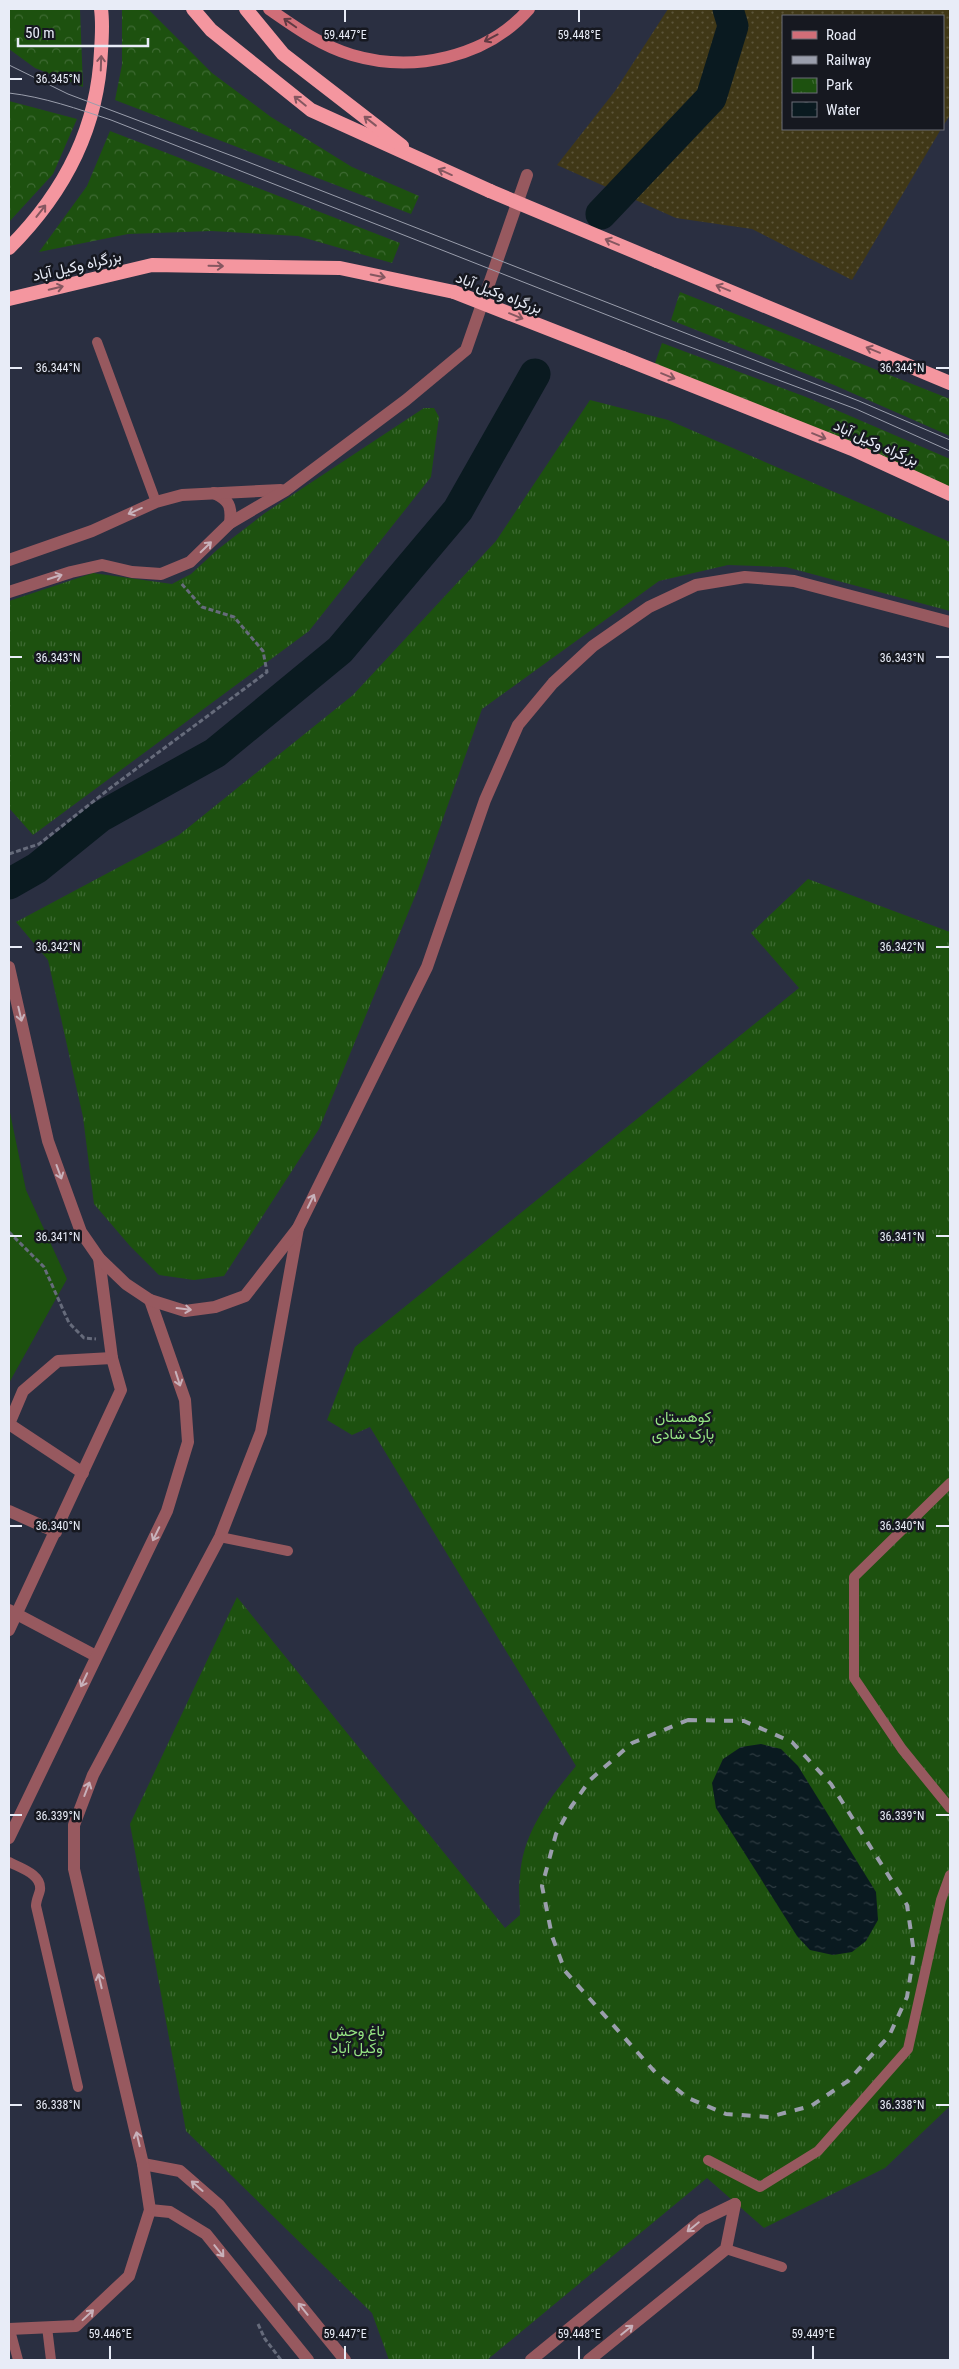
<svg xmlns="http://www.w3.org/2000/svg" width="959" height="2369" viewBox="0 0 959 2369" font-family="'Roboto Condensed',Vazirmatn,sans-serif">
<defs>
<pattern id="forest-crowns" width="20" height="18" patternUnits="userSpaceOnUse" patternTransform="scale(1.25)"><rect width="20" height="18" fill="#1d510f"/><path d="M2 6a3 3 0 1 1 6 0M12 15a3 3 0 1 1 6 0" fill="none" stroke="#3e6a33"/></pattern>
<pattern id="sand-dots" width="8" height="8" patternUnits="userSpaceOnUse" patternTransform="scale(1.25)"><rect width="8" height="8" fill="#403817"/><path d="M2 2h.1M6 6h.1" fill="none" stroke="#5c553a" stroke-width="1.8" stroke-linecap="round"/></pattern>
<pattern id="park-tufts" width="24" height="20" patternUnits="userSpaceOnUse" patternTransform="scale(1.25)"><rect width="24" height="20" fill="#1d510f"/><path d="M3 7l-1-3M5 7V3M7 7l1-3M15 17l-1-3M17 17v-4M19 17l1-3" fill="none" stroke="#3e6a33"/></pattern>
<pattern id="water-ripples" width="26" height="14" patternUnits="userSpaceOnUse" patternTransform="scale(1.25)"><rect width="26" height="14" fill="#0a1a20"/><path d="M2 4q2-2 4 0t4 0M15 11q2-2 4 0t4 0" fill="none" stroke="#2e3b41"/></pattern>
</defs>
<rect width="100%" height="100%" fill="#2a2f41"/>
<!-- forest -->
<g fill="url(#forest-crowns)">
<path d="M9 9H80L83 87 35 68 9 49Z"/>
<path d="M122 9H148L212 73 271 117 352 167 419 196 411 214 115 100 122 65Z"/>
<path d="M9 101 77 119 53 174 9 222Z"/>
<path d="M110 131 400 243 392 263 298 236 211 231 128 234 39 252 87 186Z"/>
<path d="M680 292 950 399V436L834 385 671 320Z"/>
<path d="M662 343 806 397 950 459V490L653 369Z"/>
</g>
<!-- sand -->
<path fill="url(#sand-dots)" d="M668 9H950V115L943 126V16H783V129H941L852 280 752 229 676 218 557 165 615 91Z"/>
<!-- park -->
<g fill="url(#park-tufts)">
<path d="M590 400 668 420 950 542V611L786 567 728 565 659 581 482 709 418 889 319 1129 224 1276 194 1280 159 1275 130 1246 94 1204 83 1117 48 960 16 922 179 835 353 695 496 541Z"/>
<path d="M424 408H434L439 417 431 477 309 631 33 835 9 808V601L93 573 172 584 191 574 217 550 265 513Z"/>
<path d="M808 879 950 932V2106L885 2168 764 2228 707 2178 487 2360H389L372 2313 186 2131 130 1824 237 1597 505 1928 520 1915C520 1902 518 1888 520 1876 523 1832 549 1799 576 1766L370 1427 352 1435 327 1420 355 1347 799 988 751 933Z"/>
</g>
<!-- garden -->
<path fill="#1d510f" d="M9 1108 26 1190 67 1279 9 1383Z"/>
<!-- water -->
<path fill="url(#water-ripples)" d="M761 1744 781 1749 798 1766 876 1892 878 1920 866 1941 852 1952 833 1955 810 1950 797 1936 716 1808 712 1783 723 1759 741 1747Z"/>
<g fill="none" stroke-linecap="round" stroke-linejoin="round">
<!-- river -->
<g stroke="#0a1a20" stroke-width="31">
<path d="M601 214 711 98 733 26 728 9"/>
<path d="M9 884 37 868 100 817 215 753 340 650 458 510 535 374"/>
</g>
<!-- path -->
<g stroke="#666b7b" stroke-width="3" stroke-dasharray="5 2.5" stroke-linecap="butt">
<path d="M9 854 39 844 113 786 267 672 263 651 234 617 202 607 180 582"/>
<path d="M9 1232 44 1267 69 1323 84 1338 96 1339"/>
<path d="M258 2324 265 2339 281 2360"/>
</g>
<!-- service -->
<g stroke="#97595f" stroke-width="10">
<path d="M97 342 156 502"/>
<path d="M950 1483 854 1577V1678L902 1749 950 1808"/>
<path d="M220 1537 288 1551"/>
<path d="M9 1862C20 1868 42 1874 40 1890 39 1895 36 1900 36 1906L78 2087"/>
<path d="M708 2160 760 2187 818 2151 908 2049 941 1900 950 1875"/>
<path d="M726 2249 782 2267"/>
<path d="M47 2327 51 2360"/>
<path d="M10 2330 18 2360"/>
</g>
<!-- minor -->
<g stroke="#97595f" stroke-width="12">
<path d="M214 493C229 500 232 506 230 523"/>
<path d="M9 560 92 531 156 502 182 495 281 490"/>
<path d="M9 592 71 572 102 565 132 572 161 574 190 562 230 523 286 490 406 400 466 350 527 175"/>
<path d="M9 1424 23 1391 58 1361 112 1358"/>
<path d="M9 1424 83 1473"/>
<path d="M9 1511 56 1532"/>
<path d="M9 1610 96 1656"/>
<path d="M9 1630 121 1390 112 1358 99 1258"/>
<path d="M9 1838 167 1511 188 1442 185 1400 150 1300"/>
<path d="M143 2164 180 2171 219 2205 345 2360"/>
<path d="M150 2210 170 2212 206 2234 308 2360"/>
<path d="M9 2329 76 2326 129 2276 150 2210 143 2164 74 1869V1825L93 1775 220 1537 261 1432 298 1228"/>
<path d="M531 2360 702 2220 735 2204"/>
<path d="M589 2360 726 2249 735 2204"/>
</g>
<!-- tertiary -->
<path stroke="#97595f" stroke-width="12" d="M9 967 48 1141 81 1232 99 1258 126 1284 150 1300 185 1311 215 1307 245 1296 298 1228 427 967 485 800 518 725 553 683 593 646 649 607 696 585 745 577 794 581 950 622"/>
<!-- secondary -->
<path stroke="#d06e78" stroke-width="12" d="M269 9C295 27 321 46 352 55 413 73 486 58 529 9"/>
<!-- trunk -->
<g stroke="#f4969f" stroke-width="14">
<path d="M193 9 211 30 311 110 490 191"/>
<path d="M246 9 283 54 402 146"/>
<path d="M9 248C63 194 98 129 101 51 102 37 103 23 101 9"/>
<path d="M657 261 950 383"/>
<path d="M9 299 152 265 340 268 454 292"/>
<path d="M623 358 852 449 950 494"/>
</g>
<!-- tram -->
<g stroke="#9a9eac" stroke-width="1">
<path d="M9 65 68 94 243 160 859 401 950 440"/>
<path d="M9 93C44 97 78 109 111 120L658 335 856 409 950 451"/>
</g>
<!-- rail -->
<path stroke="#9a9eac" stroke-width="4" stroke-dasharray="9 9" stroke-linecap="butt" d="M688 1720 744 1721 792 1742 831 1784 907 1905 914 1953 907 1997 889 2036 848 2081 811 2106 769 2117 726 2114 688 2098 655 2072 565 1971 552 1936 542 1886 556 1834 571 1807 590 1780 632 1743Z"/>
<!-- trunk-bridge -->
<g stroke="#f4969f" stroke-width="14">
<path d="M490 191 657 261"/>
<path d="M454 292 623 358"/>
</g>
</g>
<!-- one-way arrows -->
<defs><path id="oneway-shaft" d="M-6 0H5M1.5-3L5.5 0L1.5 3" fill="none" stroke-width="1.6" stroke-linecap="round" stroke-linejoin="round" transform="scale(1.25)"/></defs>
<g stroke="#603a43">
<use href="#oneway-shaft" transform="translate(290 23) rotate(-145)"/>
<use href="#oneway-shaft" transform="translate(491 38) rotate(152)"/>
</g>
<g stroke="#855760">
<use href="#oneway-shaft" transform="translate(101 63) rotate(-88)"/>
<use href="#oneway-shaft" transform="translate(300 101) rotate(-141)"/>
<use href="#oneway-shaft" transform="translate(370 121) rotate(-142)"/>
<use href="#oneway-shaft" transform="translate(445 172) rotate(-156)"/>
<use href="#oneway-shaft" transform="translate(41 211) rotate(-52)"/>
<use href="#oneway-shaft" transform="translate(612 242) rotate(-157)"/>
<use href="#oneway-shaft" transform="translate(216 266) rotate(1)"/>
<use href="#oneway-shaft" transform="translate(378 276) rotate(12)"/>
<use href="#oneway-shaft" transform="translate(56 288) rotate(-13)"/>
<use href="#oneway-shaft" transform="translate(723 288) rotate(-158)"/>
<use href="#oneway-shaft" transform="translate(516 316) rotate(22)"/>
<use href="#oneway-shaft" transform="translate(873 350) rotate(-158)"/>
<use href="#oneway-shaft" transform="translate(668 376) rotate(22)"/>
<use href="#oneway-shaft" transform="translate(819 436) rotate(22)"/>
</g>
<g stroke="#c8b1ba">
<use href="#oneway-shaft" transform="translate(135 511) rotate(156)"/>
<use href="#oneway-shaft" transform="translate(206 547) rotate(-44)"/>
<use href="#oneway-shaft" transform="translate(55 577) rotate(-18)"/>
<use href="#oneway-shaft" transform="translate(20 1014) rotate(77)"/>
<use href="#oneway-shaft" transform="translate(59 1172) rotate(70)"/>
<use href="#oneway-shaft" transform="translate(311 1201) rotate(-64)"/>
<use href="#oneway-shaft" transform="translate(184 1309) rotate(7)"/>
<use href="#oneway-shaft" transform="translate(178 1379) rotate(72)"/>
<use href="#oneway-shaft" transform="translate(156 1534) rotate(116)"/>
<use href="#oneway-shaft" transform="translate(84 1680) rotate(115)"/>
<use href="#oneway-shaft" transform="translate(87 1789) rotate(-69)"/>
<use href="#oneway-shaft" transform="translate(100 1981) rotate(-103)"/>
<use href="#oneway-shaft" transform="translate(138 2139) rotate(-103)"/>
<use href="#oneway-shaft" transform="translate(197 2186) rotate(-139)"/>
<use href="#oneway-shaft" transform="translate(693 2227) rotate(141)"/>
<use href="#oneway-shaft" transform="translate(219 2251) rotate(51)"/>
<use href="#oneway-shaft" transform="translate(303 2309) rotate(-129)"/>
<use href="#oneway-shaft" transform="translate(88 2315) rotate(-43)"/>
<use href="#oneway-shaft" transform="translate(627 2330) rotate(-39)"/>
</g>
<!-- ticks -->
<path fill="none" stroke="#e8ecf7" stroke-width="2" d="M345 10V22M579 10V22M10 79H22M10 368H22M936 368H949M10 657H22M936 657H949M10 947H22M936 947H949M10 1236H22M936 1236H949M10 1526H22M936 1526H949M10 1815H22M936 1815H949M10 2105H22M936 2105H949M110 2346V2359M345 2346V2359M579 2346V2359M813 2346V2359"/>
<g text-anchor="middle" stroke-width="5" stroke-linejoin="round" paint-order="stroke">
<!-- street labels -->
<g font-size="15" fill="#e8ecf7" stroke="#161820">
<text transform="translate(77 266) rotate(-13)" y="5">بزرگراه وکیل آباد</text>
<text transform="translate(499 293) rotate(21)" y="5">بزرگراه وکیل آباد</text>
<text transform="translate(876 443) rotate(24)" y="5">بزرگراه وکیل آباد</text>
</g>
<!-- park labels -->
<g font-size="15" fill="#96e684" stroke="#161820">
<text x="683" y="1422">کوهستان<tspan x="683" dy="17">پارک شادی</tspan></text>
<text x="357" y="2036">باغ وحش<tspan x="357" dy="17">وکیل آباد</tspan></text>
</g>
</g>
<g font-size="12" text-anchor="middle" fill="#e8ecf7" stroke="#161820" stroke-width="5" stroke-linejoin="round" paint-order="stroke">
<text x="345" y="39">59.447°E</text>
<text x="579" y="39">59.448°E</text>
<text x="58" y="83">36.345°N</text>
<text x="58" y="372">36.344°N</text>
<text x="902" y="372">36.344°N</text>
<text x="58" y="662">36.343°N</text>
<text x="902" y="662">36.343°N</text>
<text x="58" y="951">36.342°N</text>
<text x="902" y="951">36.342°N</text>
<text x="58" y="1241">36.341°N</text>
<text x="902" y="1241">36.341°N</text>
<text x="58" y="1530">36.340°N</text>
<text x="902" y="1530">36.340°N</text>
<text x="58" y="1820">36.339°N</text>
<text x="902" y="1820">36.339°N</text>
<text x="58" y="2109">36.338°N</text>
<text x="902" y="2109">36.338°N</text>
<text x="110" y="2338">59.446°E</text>
<text x="345" y="2338">59.447°E</text>
<text x="579" y="2338">59.448°E</text>
<text x="813" y="2338">59.449°E</text>
</g>
<!-- border -->
<rect width="959" height="2369" fill="none" stroke="#e8ecf7" stroke-width="20"/>
<!-- legend -->
<rect x="782" y="15" width="162" height="115" fill="#161820" stroke="#6a6d76"/>
<rect x="792" y="31" width="25" height="8" fill="#d06e78" stroke="#6a6d76"/>
<text x="826" y="40" font-size="15" fill="#e8ecf7">Road</text>
<rect x="792" y="56" width="25" height="8" fill="#9a9eac" stroke="#6a6d76"/>
<text x="826" y="65" font-size="15" fill="#e8ecf7">Railway</text>
<rect x="792" y="78" width="25" height="15" fill="url(#park-tufts)" stroke="#6a6d76"/>
<text x="826" y="90" font-size="15" fill="#e8ecf7">Park</text>
<rect x="792" y="102" width="25" height="15" fill="url(#water-ripples)" stroke="#6a6d76"/>
<text x="826" y="115" font-size="15" fill="#e8ecf7">Water</text>
<!-- scale -->
<path d="M18 38v8h130v-8" fill="none" stroke="#e8ecf7" stroke-width="2.5"/>
<text x="25" y="38" font-size="15" fill="#e8ecf7" stroke="#161820" stroke-width="4" paint-order="stroke">50 m</text>
</svg>
